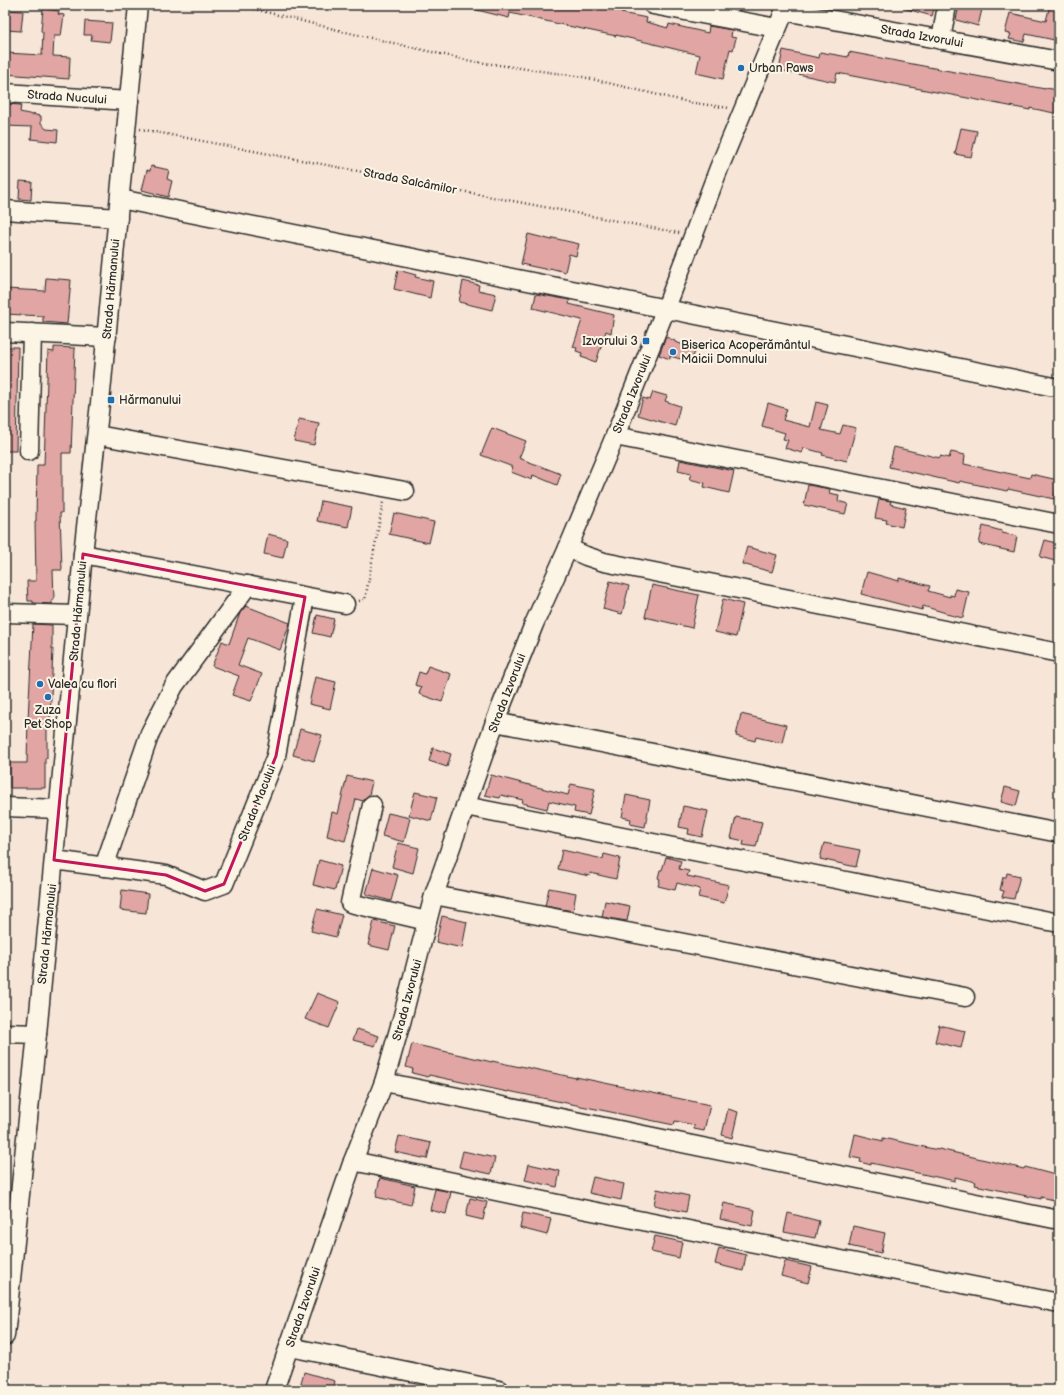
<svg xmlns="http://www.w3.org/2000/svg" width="1064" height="1395" viewBox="0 0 1064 1395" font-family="'Balsamiq Sans',sans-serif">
<rect width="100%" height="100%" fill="#f7e5d8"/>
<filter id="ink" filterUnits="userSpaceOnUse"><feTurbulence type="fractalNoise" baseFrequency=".025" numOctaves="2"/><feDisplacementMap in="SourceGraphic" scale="8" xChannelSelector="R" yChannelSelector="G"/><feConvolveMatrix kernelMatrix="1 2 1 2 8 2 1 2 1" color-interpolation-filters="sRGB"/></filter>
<g filter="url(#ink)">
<!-- building -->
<g fill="#e1a6a4" stroke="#2b2b2b">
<path d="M473 5H617L623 6 621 13 647 18 646 22 668 28 669 24 708 33 709 26 732 30 731 37 736 38 733 50 730 49 723 79 696 73 700 55 616 35V36L568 26 510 13 509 18 473 9Z"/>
<path d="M903 5H935L932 16 903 8Z"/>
<path d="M959 5H983L978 26 956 20Z"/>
<path d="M1050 5H1059V41L1026 34 1024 42 1009 39 1011 34 1005 33 1010 13 1046 21Z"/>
<path d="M43 9 59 11 58 14 64 15 61 36H54L53 56 70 57 69 79 5 74V53L42 55 43 32 41 31Z"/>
<path d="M5 10 23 11 21 31 5 30Z"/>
<path d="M85 21 112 23 110 42 91 40 92 35H84Z"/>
<path d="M783 50 819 58 820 52 848 57 849 52 1045 89V88L1059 90V114L1030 108V110L837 73 835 82 779 70Z"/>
<path d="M5 104 21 105 20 112 33 115 34 113 35 115 41 116V123L46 129 58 130 57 142 31 139 32 127 5 126Z"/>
<path d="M961 128 977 131 971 157 955 154Z"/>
<path d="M151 166 169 170 167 179 172 181 168 197 142 190 147 170 150 171Z"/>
<path d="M20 181 32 182 31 200 19 199Z"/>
<path d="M528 234 552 240 553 238 579 244 576 256 569 254 565 272 550 268 549 270 521 264Z"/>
<path d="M398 270 416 275 415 277 433 281 430 298 394 289Z"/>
<path d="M46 278 71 280 67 324 43 322V316L5 314V289L45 291Z"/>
<path d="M463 281 479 285 478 290 496 294 492 310 459 302Z"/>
<path d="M536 294 570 300 569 304 614 315 611 333 606 331 596 362 581 357 582 353 576 351 577 348 573 347 582 320 533 308Z"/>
<path d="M666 337 675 341V342L696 349 691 362 670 356V359L659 355Z"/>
<path d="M5 347H18L16 451H5Z"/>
<path d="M54 347 75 348 71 453H62V513H60L62 570H53L54 600H52V604L33 603V601H28L27 581H36L35 521H36L37 465H44L48 351 54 352Z"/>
<path d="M653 392 667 396 665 401 680 406 675 426 638 415 643 398 650 400Z"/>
<path d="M816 402 828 405 821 430 840 434 843 425 856 428 847 461 822 455 823 453 804 448 802 453 785 448 788 440 783 439 785 433 762 426 768 403 787 409 783 420 810 427Z"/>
<path d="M299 419 319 423 314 445 294 441Z"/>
<path d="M492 428 526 441 519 458 561 474 557 485 533 475 532 480 511 472 513 467 481 455Z"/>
<path d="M894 447 940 458V456L949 458 951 452 965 455 964 464 1030 478 1031 474 1058 480 1054 499 1008 489 1007 491 960 481 959 483 889 467Z"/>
<path d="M680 460 734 471 729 493 704 487 705 483 689 479 691 474 678 471Z"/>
<path d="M808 485 830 489 829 493 839 495 838 501 848 504 845 514 804 505Z"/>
<path d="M879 499 891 501 890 504 906 508 902 527 886 523 887 520 875 518Z"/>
<path d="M321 501 352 507 348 527 317 521Z"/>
<path d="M394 513 434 522 429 543 389 534Z"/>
<path d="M983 526 1002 531V533L1017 536 1014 552 979 544Z"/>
<path d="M268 534 287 539 283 558 264 554Z"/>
<path d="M1045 540 1059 544V562L1040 557Z"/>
<path d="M747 547 777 555 772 572 742 564Z"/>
<path d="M867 572 899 581V578L930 586 928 591 950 597V595L954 596 955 589 969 592 963 618 946 614V613L923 606 922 610 861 594Z"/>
<path d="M610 581 629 586 622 614 603 609Z"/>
<path d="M652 585 699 595 692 628 645 617Z"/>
<path d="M723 599 743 604 736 637 715 632Z"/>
<path d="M246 606 290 623 280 650 248 638 238 665 262 674 251 701 232 695 239 676 212 666 222 641 229 644 240 613Z"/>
<path d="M317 615 334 619 330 637 313 633Z"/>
<path d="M33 624 52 625V649H53L50 720H47V758H45V788H10V763H27L28 719Z"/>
<path d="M428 666 451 674 442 702 419 694 421 687 415 685 419 672 425 674Z"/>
<path d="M315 677 336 682 330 709 309 704Z"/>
<path d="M741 714 786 725 782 743 756 737 755 741 736 736Z"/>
<path d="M300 729 322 735 314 761 293 755Z"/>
<path d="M433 748 451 754 447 767 429 761Z"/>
<path d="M491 775 568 795 571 784 595 789 589 815 574 812 575 807 549 801 547 809 522 803 523 800 501 795 500 798 485 795Z"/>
<path d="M347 776 372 782 369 795 365 798 363 801 356 799 345 841 327 836 332 812 338 814Z"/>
<path d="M1005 787 1020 791 1016 806 1001 802Z"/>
<path d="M415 792 437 797 431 821 409 815Z"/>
<path d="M626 795 650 800 645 827 630 824 631 819 622 817Z"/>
<path d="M683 806 708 811 702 837 688 834 689 829 679 827Z"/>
<path d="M388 813 410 818 404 842 382 836Z"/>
<path d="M736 817 762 822 756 847 743 845 744 841 731 838Z"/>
<path d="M398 843 419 848 413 873 392 867Z"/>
<path d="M824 843 860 850 856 867 820 859Z"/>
<path d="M562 850 603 859 604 854 620 858 616 879 590 873 589 876 558 869Z"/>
<path d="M666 857 681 861 679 869 689 871 687 876 729 885 724 903 698 897 700 889 677 883 675 890 658 886 660 879 658 878 660 870H662Z"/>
<path d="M319 860 341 866 335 890 313 885Z"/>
<path d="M373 868 398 875 391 901 366 894Z"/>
<path d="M1007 873 1020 876 1014 899 1002 897 1004 891 1000 890 1003 877H1006Z"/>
<path d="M549 888 576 893 573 911 545 906Z"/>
<path d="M122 890 148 894 146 913 120 910Z"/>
<path d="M605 901 630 906 627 921 602 917Z"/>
<path d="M317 909 342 915 336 937 311 931Z"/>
<path d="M442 916 467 922 462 948 436 942Z"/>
<path d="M374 921 395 926 389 950 368 945Z"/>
<path d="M317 993 340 1002 329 1028 305 1019Z"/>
<path d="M939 1025 965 1031 961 1048 935 1042Z"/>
<path d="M357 1029 379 1036 375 1046 353 1040Z"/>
<path d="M412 1044 492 1062V1061L520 1067V1066L576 1078V1077L710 1105 704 1131 694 1129V1125L675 1121 674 1125 508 1091V1092L429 1075 428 1077 412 1073 413 1069 406 1067Z"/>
<path d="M728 1109 738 1112 732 1138 722 1135Z"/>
<path d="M855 1134 883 1141V1138L938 1150 939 1149 1024 1169 1025 1167 1059 1176V1201L1041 1197V1199L975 1185 976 1182 955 1177V1181L871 1163V1165L860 1162 861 1159 850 1157Z"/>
<path d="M399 1136 431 1143 427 1159 395 1152Z"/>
<path d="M463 1151 495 1158 491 1174 459 1167Z"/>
<path d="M529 1164 560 1171 557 1187 525 1180Z"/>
<path d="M593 1177 624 1184 621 1200 589 1193Z"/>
<path d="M380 1178 415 1186 411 1205 376 1197Z"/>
<path d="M435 1189 451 1192 446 1214 430 1210Z"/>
<path d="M657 1189 689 1196 686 1212 654 1205Z"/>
<path d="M470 1198 487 1202 483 1220 466 1216Z"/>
<path d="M724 1203 755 1210 752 1226 720 1219Z"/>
<path d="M523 1213 551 1219 547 1235 520 1228Z"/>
<path d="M788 1213 819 1221 815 1238 784 1232Z"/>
<path d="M853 1226 885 1233 881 1253 849 1246Z"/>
<path d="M655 1236 682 1242 679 1258 651 1252Z"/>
<path d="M719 1248 746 1255 743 1271 715 1264Z"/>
<path d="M785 1261 812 1267 808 1283 781 1276Z"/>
<path d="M304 1372 335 1381 333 1390H299Z"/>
</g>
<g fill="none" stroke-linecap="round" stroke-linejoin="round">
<!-- minor casing -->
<g stroke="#2b2b2b" stroke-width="21">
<g id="minor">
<path d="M653 5 777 28"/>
<path d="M784 11 1059 61"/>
<path d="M941 40 947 5"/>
<path d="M5 93 129 101"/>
<path d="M120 199 1059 388"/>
<path d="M5 210 118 218"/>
<path d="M5 332 107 337"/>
<path d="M97 435 405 491"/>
<path d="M615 436 1059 524"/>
<path d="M29 451 32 333"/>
<path d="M568 548 586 556 604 562 1059 653"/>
<path d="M83 554 345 604"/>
<path d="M5 613 77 615"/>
<path d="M495 722 1059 833"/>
<path d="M372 805 350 903 427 921"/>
<path d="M465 806 1059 923"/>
<path d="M5 807 59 809"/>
<path d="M54 860 166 875 205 891 224 884 276 756 305 597"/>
<path d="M104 867 150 733 174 686 248 585"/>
<path d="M434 895 965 997"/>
<path d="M5 1033 37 1034"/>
<path d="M384 1082 1059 1220"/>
<path d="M353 1161 572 1207 1059 1303"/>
<path d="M5 1336 37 1034 83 554 100 403 138 5"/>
<path d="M290 1347 499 1390"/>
<path d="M274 1390 353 1161 384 1082 402 1019 434 895 495 722 534 624 568 548 615 436 666 308 719 168 787 5"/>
</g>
</g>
<!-- path -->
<g stroke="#2b2b2b" stroke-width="2.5" stroke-dasharray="1 3" stroke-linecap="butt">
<path d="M238 5 354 34 471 61 583 77 688 102 729 108"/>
<path d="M140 129 679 233"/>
<path d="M359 601 365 600 383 502"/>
</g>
<!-- minor -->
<use href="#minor" stroke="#fcf5e5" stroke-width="18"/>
</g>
</g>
<!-- marked area -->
<path fill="none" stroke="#c2185b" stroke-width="3" stroke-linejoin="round" d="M83 554 305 597 276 756 224 884 205 891 166 875 54 860Z"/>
<!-- markers -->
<g fill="#1f6fb2" stroke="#fcf5e5" stroke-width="1.5">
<circle cx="741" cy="68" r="4"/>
<rect x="642" y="337" width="8" height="8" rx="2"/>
<circle cx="673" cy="352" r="4"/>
<rect x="107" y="396" width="8" height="8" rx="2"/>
<circle cx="40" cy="684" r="4"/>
<circle cx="48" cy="697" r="4"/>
</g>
<g text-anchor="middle" stroke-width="4" stroke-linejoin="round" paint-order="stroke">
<!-- street labels -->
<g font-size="12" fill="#2b2b2b" stroke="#fcf5e5">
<text transform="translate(922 36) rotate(10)" y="4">Strada Izvorului</text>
<text transform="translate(67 97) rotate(4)" y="4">Strada Nucului</text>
<text transform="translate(410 181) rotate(11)" y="4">Strada Salcâmilor</text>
<text transform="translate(111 289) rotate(-85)" y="4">Strada Hărmanului</text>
<text transform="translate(632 394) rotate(-68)" y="4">Strada Izvorului</text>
<text transform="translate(78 611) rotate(-85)" y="4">Strada Hărmanului</text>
<text transform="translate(507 693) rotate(-69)" y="4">Strada Izvorului</text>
<text transform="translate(257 803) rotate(-68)" y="4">Strada Macului</text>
<text transform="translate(47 934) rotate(-84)" y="4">Strada Hărmanului</text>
<text transform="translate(407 1000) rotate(-75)" y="4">Strada Izvorului</text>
<text transform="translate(303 1307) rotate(-71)" y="4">Strada Izvorului</text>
</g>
<!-- poi labels -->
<g font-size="12" fill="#2b2b2b" stroke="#fcf5e5" text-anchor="start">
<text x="749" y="72">Urban Paws</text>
<text x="638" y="345" text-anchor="end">Izvorului 3</text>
<text x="681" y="349">Biserica Acoperământul<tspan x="681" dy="14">Maicii Domnului</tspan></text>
<text x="119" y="404">Hărmanului</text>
<text x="48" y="688">Valea cu flori</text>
<text x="48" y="714" text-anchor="middle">Zuza<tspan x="48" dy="14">Pet Shop</tspan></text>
</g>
</g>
<!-- margin -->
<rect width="1064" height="1395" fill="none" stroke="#fcf5e5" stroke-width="20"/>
<rect x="10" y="10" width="1044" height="1375" fill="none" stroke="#2b2b2b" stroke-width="1.5" filter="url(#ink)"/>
</svg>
